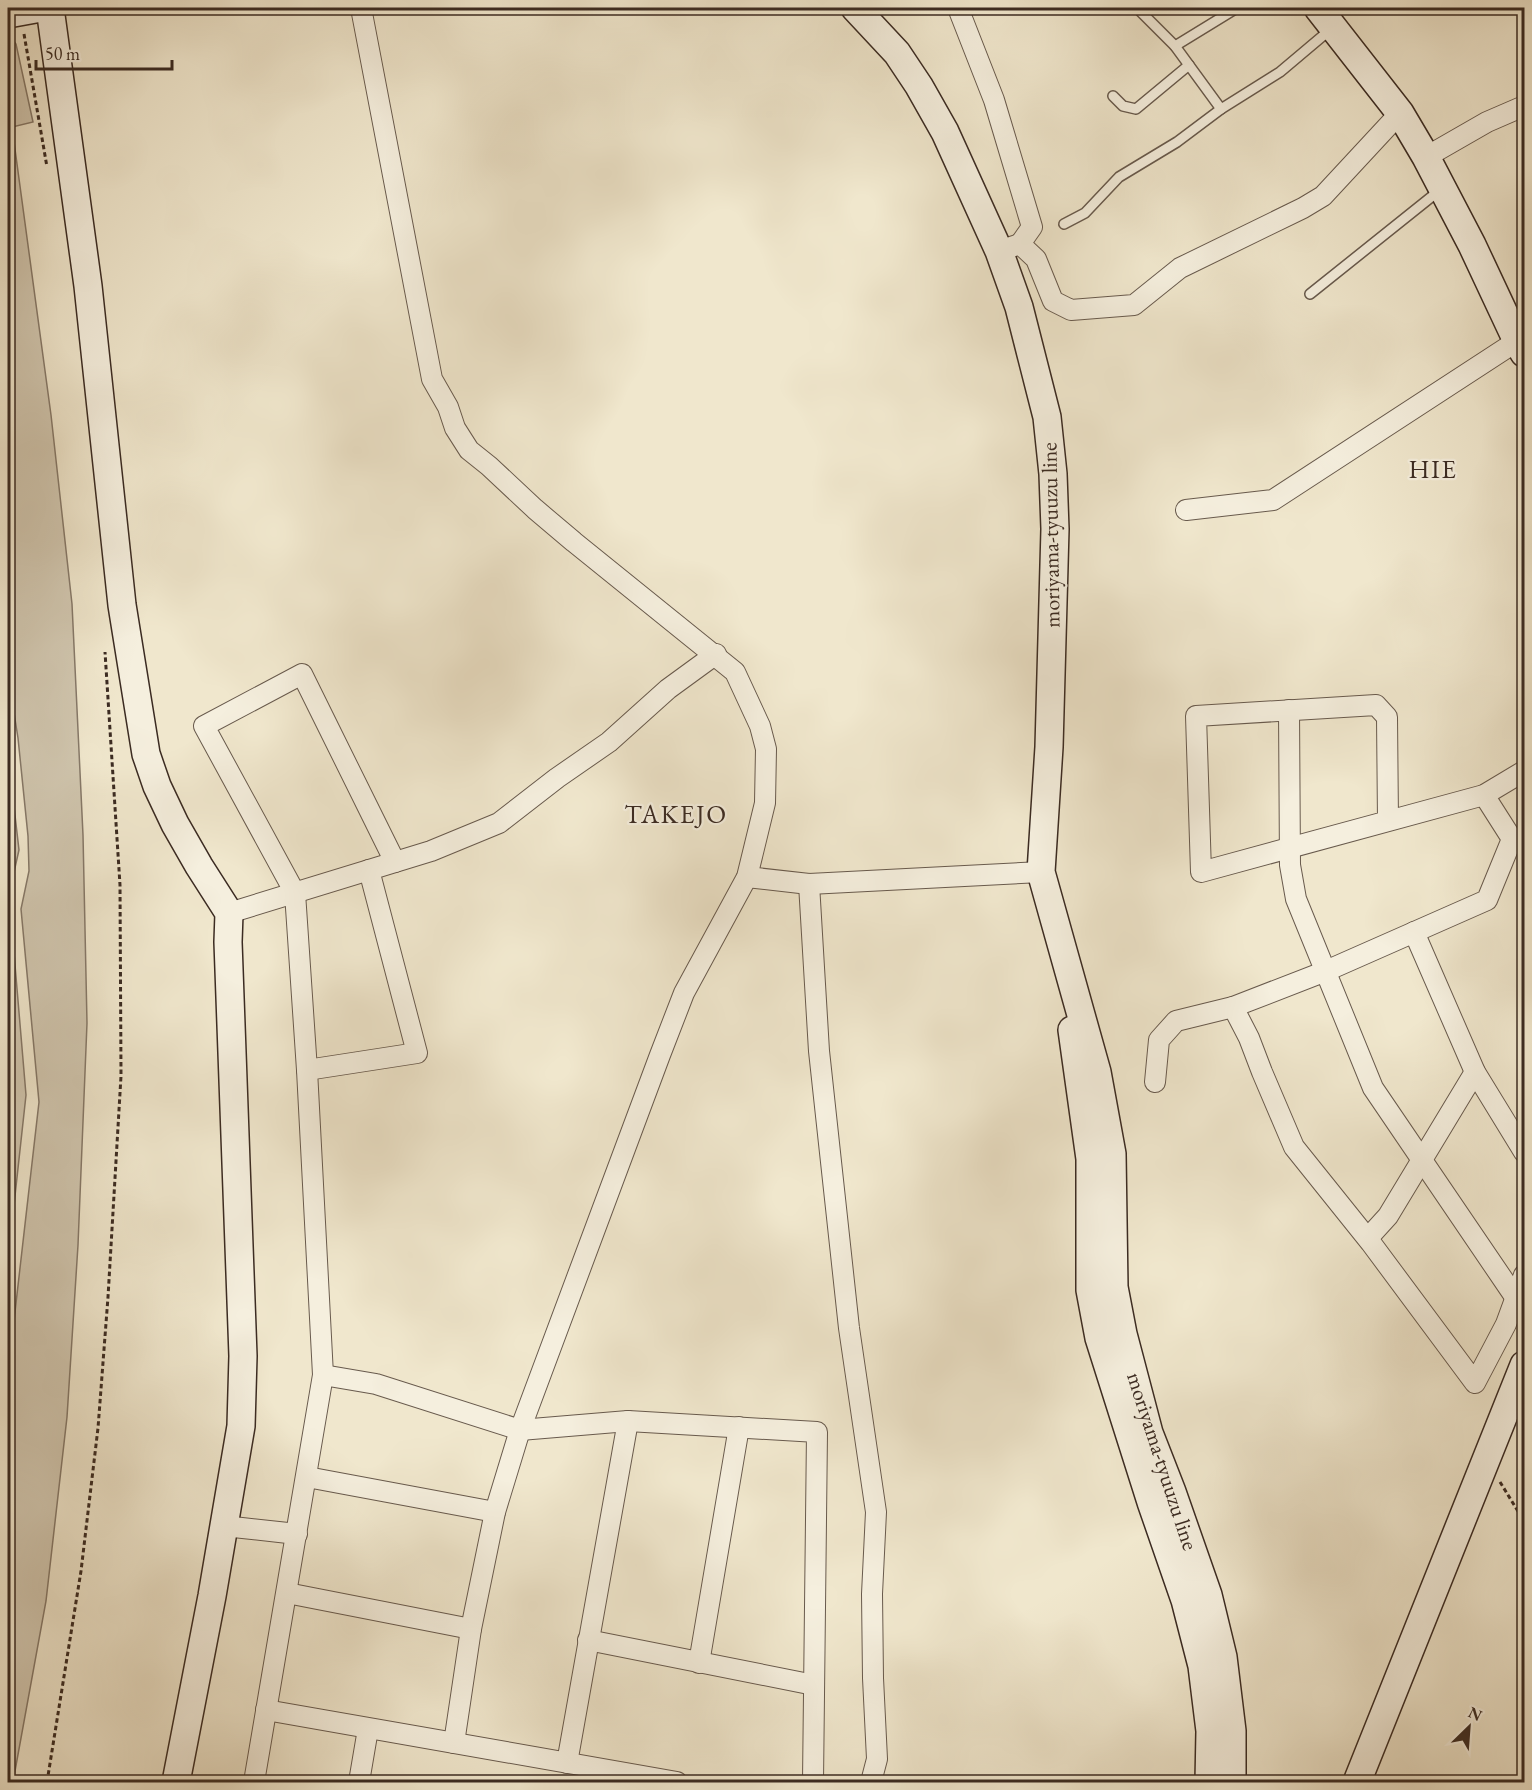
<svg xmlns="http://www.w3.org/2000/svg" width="1532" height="1790" viewBox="0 0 1532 1790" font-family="'EB Garamond',serif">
<rect width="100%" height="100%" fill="#f0e7cd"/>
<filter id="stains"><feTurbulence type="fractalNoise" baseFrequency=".00333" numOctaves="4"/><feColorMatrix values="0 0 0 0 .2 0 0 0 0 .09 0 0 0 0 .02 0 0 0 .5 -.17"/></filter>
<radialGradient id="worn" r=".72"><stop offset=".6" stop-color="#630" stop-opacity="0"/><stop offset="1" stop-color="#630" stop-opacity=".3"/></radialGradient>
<!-- green -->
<g fill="#d1c7b0" stroke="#867969" stroke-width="1.5">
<path d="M10 30 12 39 16 44 33 122 12 127 51 415 72 604 83 835 87 1023 78 1245 67 1417 46 1601 13 1782H8V1373L39 1102 21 909 29 871 28 836 18 738 8 675V31Z"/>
<path d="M8 755 19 850 9 894 26 1095 8 1260Z"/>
</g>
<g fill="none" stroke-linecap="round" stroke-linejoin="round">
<!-- lane casing -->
<g stroke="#685a4d" stroke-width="12">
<g id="lane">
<path d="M1140 11 1175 46 1221 109 1280 72 1331 29"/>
<path d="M1175 46 1237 8"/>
<path d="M1113 96 1123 106 1136 109 1189 65"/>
<path d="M1064 224 1085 213 1119 177 1177 142 1221 109"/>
<path d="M1310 294 1440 190"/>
</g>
</g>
<!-- street casing -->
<g stroke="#685a4d" stroke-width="22">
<g id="street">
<path d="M361 8 432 379 448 407 455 428 469 450 489 466 535 509 574 542 735 672 760 726 766 749 765 803 747 877 684 993 660 1055 520 1430 495 1512 471 1629 454 1743"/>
<path d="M958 8 994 100 1032 227 1020 244"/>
<path d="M1426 157 1487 122 1524 106"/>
<path d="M999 251 1020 244 1036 259 1053 301 1071 310 1134 305 1180 268 1303 208 1323 196 1400 113"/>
<path d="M1186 510 1273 500 1517 341"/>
<path d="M1289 710 1290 865 1296 899 1373 1088 1515 1297 1524 1304"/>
<path d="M1388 821 1387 717 1376 705 1196 716 1201 872 1484 795 1524 771"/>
<path d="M747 877 809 884 1041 872"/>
<path d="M809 884 819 1051 849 1328 876 1512 872 1594 873 1678 877 1759 871 1782"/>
<path d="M229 913 431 851 499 823 557 778 609 742 668 689 716 654"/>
<path d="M1414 932 1475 1072 1524 1152"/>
<path d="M1233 1007 1249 1038 1262 1072 1294 1147 1371 1243 1475 1383 1506 1324 1524 1275"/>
<path d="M307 1070 417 1053 369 870"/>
<path d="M1155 1082 1159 1040 1176 1021 1233 1007 1326 971 1487 900 1512 839 1484 795"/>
<path d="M1368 1238 1388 1216 1475 1072"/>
<path d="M323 1375 376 1384 520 1430 628 1421 817 1432 813 1782"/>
<path d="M307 1477 495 1512"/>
<path d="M224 1526 297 1534"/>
<path d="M287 1593 471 1629"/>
<path d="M588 1640 814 1685"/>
<path d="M699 1663 739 1427"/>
<path d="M266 1710 677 1782"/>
<path d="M567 1763 628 1421"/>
<path d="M254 1782 323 1375 307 1070 295 893 204 726 302 674 395 862"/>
<path d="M359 1782 368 1729"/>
</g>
</g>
<!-- secondary casing -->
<g stroke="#3b2b22" stroke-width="30">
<g id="secondary">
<path d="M50 8 88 286 122 605 146 754 157 786 175 824 199 866 229 913 228 942 243 1356 241 1426 212 1596 176 1782"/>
<path d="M855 8 897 53 919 86 945 132 999 251 1019 307 1047 417 1053 474 1055 529 1049 747 1041 872 1097 1072 1112 1154 1114 1287 1123 1334 1149 1433 1172 1492 1208 1595 1223 1657 1232 1731V1782"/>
<path d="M1318 8 1400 113 1426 157 1472 245 1517 341 1524 353"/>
<path d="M8 14 41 8"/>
<path d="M1072 1030 1090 1159V1290L1099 1338 1151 1502 1185 1600 1202 1666 1210 1731 1209 1782"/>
<path d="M1357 1782 1524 1365"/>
</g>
</g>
<!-- path -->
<g stroke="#3b2b22" stroke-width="3" stroke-dasharray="4.5 3" stroke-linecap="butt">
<path d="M24 34 47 167"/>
<path d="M1500 1482 1524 1521"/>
<path d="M47 1782 81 1571 98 1428 108 1297 121 1076 120 885 105 652"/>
</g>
<!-- lane -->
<use href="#lane" stroke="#f5efde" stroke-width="9"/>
<!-- street -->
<use href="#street" stroke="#f5efde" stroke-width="20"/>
<!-- secondary -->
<use href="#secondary" stroke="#f5efde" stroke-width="27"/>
</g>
<g text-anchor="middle" stroke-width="4.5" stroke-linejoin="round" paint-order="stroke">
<!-- street labels -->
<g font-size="22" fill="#3b2b22" stroke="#f5efde">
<text transform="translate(1050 535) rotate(-91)" y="8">moriyama-tyuuzu line</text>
<text transform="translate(1163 1461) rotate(72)" y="8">moriyama-tyuuzu line</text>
</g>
<!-- quarter labels -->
<g font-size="26" letter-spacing="1.5" fill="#3b2b22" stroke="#f5efde">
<text x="1433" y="478">HIE</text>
<text x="676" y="823">TAKEJO</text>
</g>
</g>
<!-- margin -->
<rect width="1532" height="1790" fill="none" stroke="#f0e7cd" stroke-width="30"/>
<rect x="9" y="9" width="1514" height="1772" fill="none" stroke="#3b2b22" stroke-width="3"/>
<rect x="15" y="15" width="1502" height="1760" fill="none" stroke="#3b2b22" stroke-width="1.5"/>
<!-- north arrow -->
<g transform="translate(1469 1727) rotate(25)" stroke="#f5efde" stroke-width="4.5" paint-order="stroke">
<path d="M0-4.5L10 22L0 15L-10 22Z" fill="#3b2b22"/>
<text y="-9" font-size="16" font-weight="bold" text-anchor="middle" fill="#3b2b22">N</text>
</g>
<!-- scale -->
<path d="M36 60v9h136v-9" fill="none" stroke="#3b2b22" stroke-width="3"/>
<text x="45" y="60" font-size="18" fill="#3b2b22" stroke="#f5efde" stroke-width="4.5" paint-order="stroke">50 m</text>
<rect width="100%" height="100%" filter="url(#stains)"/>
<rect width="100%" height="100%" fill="url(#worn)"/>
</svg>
